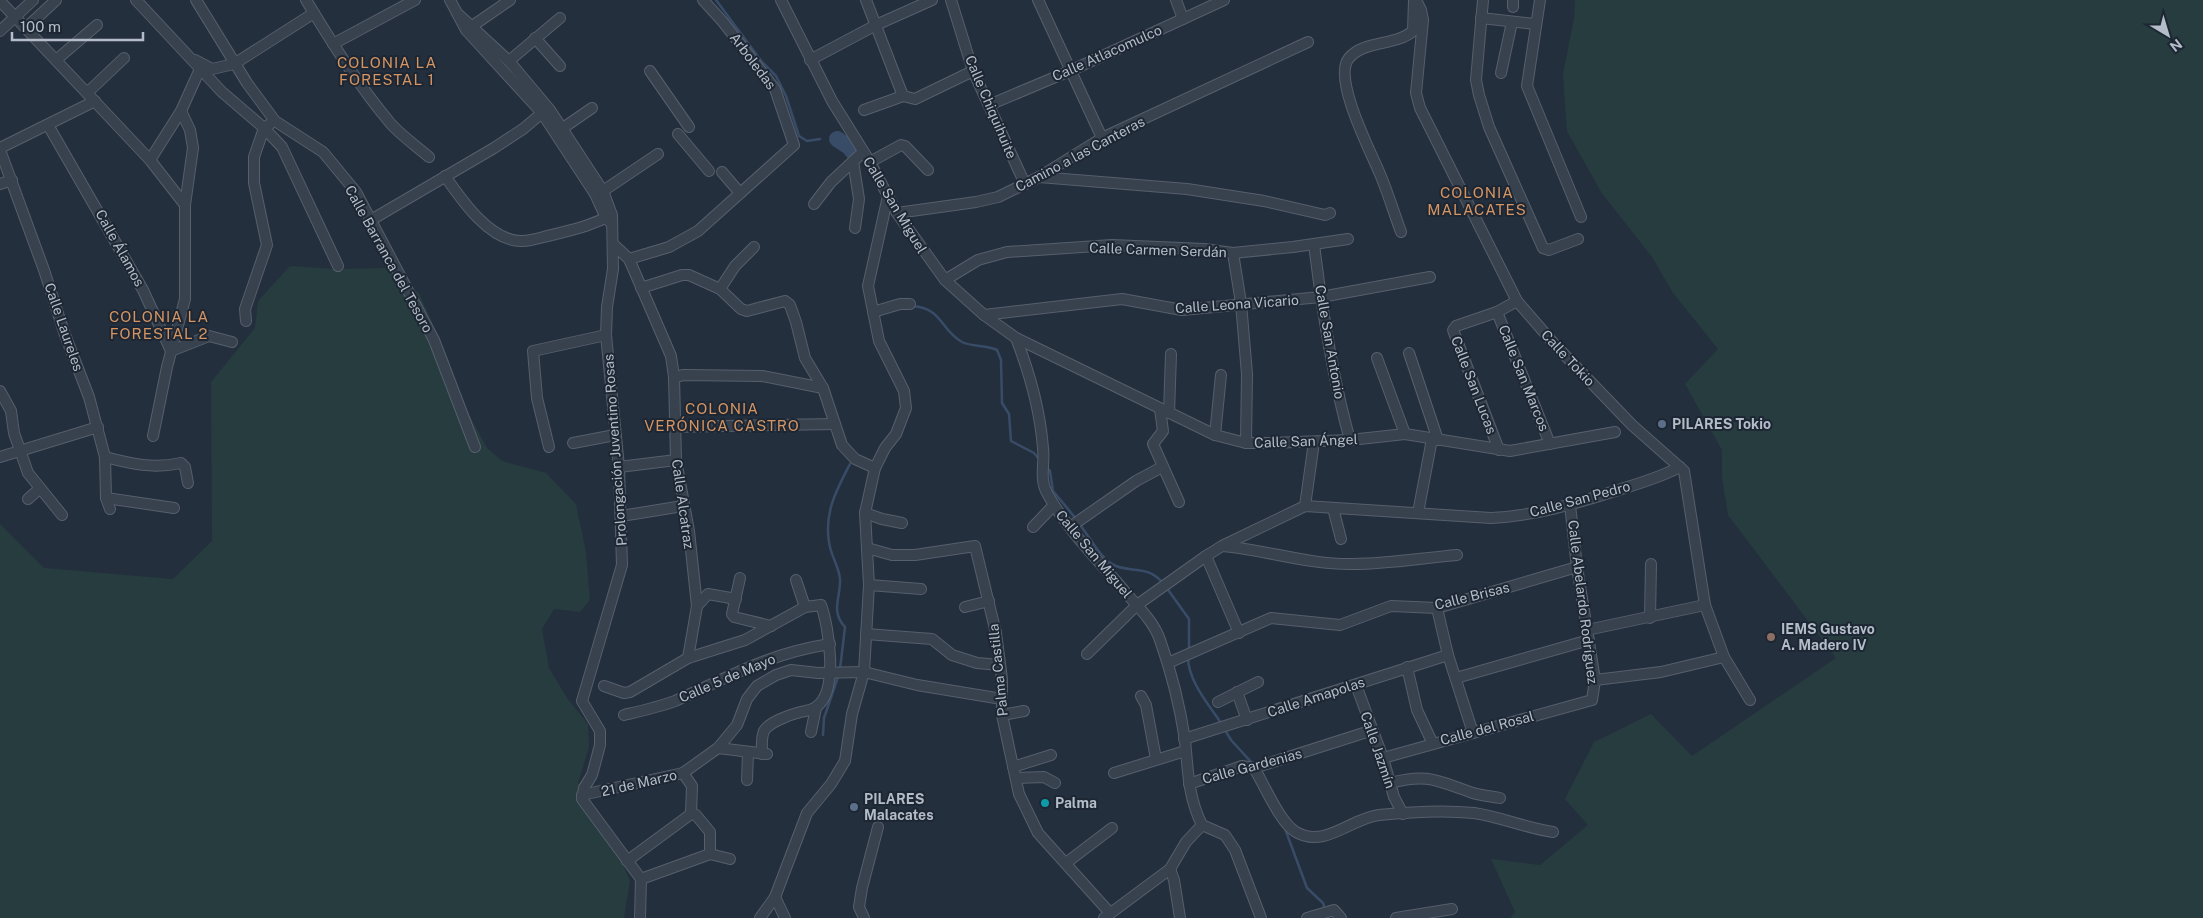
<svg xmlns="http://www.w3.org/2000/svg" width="2203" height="918" viewBox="0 0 2203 918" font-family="'Public Sans',sans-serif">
<rect width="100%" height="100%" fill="#242f3e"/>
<!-- green -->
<g fill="#263c3f">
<path d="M1575 0H2203V918H1510L1515 912 1491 859 1540 865 1588 825 1565 799 1594 742 1651 714 1692 756 1836 658 1728 515 1722 478V450L1685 384 1718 349 1673 293 1652 257 1601 192 1567 131 1563 74 1574 18Z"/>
<path d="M290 266 335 269 386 268 419 293 450 363 445 369 487 448 502 461 546 473 576 504 586 552 590 600 580 612 554 609 542 629 549 668 567 698 588 724 589 747 578 783 613 840 630 881 624 918H0V524L44 568 173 579 212 541 211 382 255 328 258 301Z"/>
</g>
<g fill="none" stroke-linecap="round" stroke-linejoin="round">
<!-- stream -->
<g stroke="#394c67" stroke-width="2.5">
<path d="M716 0 762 62 776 76 786 96 799 136 807 141 820 139"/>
<path d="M912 306C943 308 940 330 962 342 972 347 986 345 997 350L1001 360 1002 403 1009 414 1011 441 1034 453 1040 460"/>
<path d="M1047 468 1050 471 1053 491 1077 520"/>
<path d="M1080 525C1090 537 1101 560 1116 566 1135 573 1147 565 1163 583"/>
<path d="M1166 587 1189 619V652"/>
<path d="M1188 657C1188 681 1209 705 1221 723"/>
<path d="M840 669 845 627C830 611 841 597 840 579 839 566 830 554 829 542 824 512 837 489 850 464"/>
<path d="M1225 730 1231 740 1253 764"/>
<path d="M823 735 824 718 839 674"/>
<path d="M1284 826 1307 888 1323 903 1325 909"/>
</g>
<!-- river -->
<path stroke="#394c67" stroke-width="16" d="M837 139 849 147 853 152"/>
<!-- minor casing -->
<g stroke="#565f6c" stroke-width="12">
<g id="minor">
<path d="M136 0 222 92 264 128 270 124"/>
<path d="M196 0 247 83 275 121 323 152 356 192 434 340 475 447"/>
<path d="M306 0C332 43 359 86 391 124 402 136 416 146 429 157"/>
<path d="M450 0 466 30 542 113 595 194 606 218 611 223"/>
<path d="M781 0 832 101 870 162 897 213 945 280 984 315 1016 338 1215 435 1246 443H1270L1350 440 1405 434 1510 451 1615 432"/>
<path d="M866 0 903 96"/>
<path d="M951 0 973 71 1025 184"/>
<path d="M1038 0 1102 138"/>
<path d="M1176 0 1183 19"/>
<path d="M1416 0 1421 10 1423 20 1416 93 1420 108 1517 301 1556 346 1632 425 1684 471 1705 605 1724 657 1750 700"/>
<path d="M1483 0 1476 80 1479 95 1489 127 1543 248 1549 250 1578 239"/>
<path d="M1540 0 1527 86 1581 217"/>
<path d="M0 1 150 160 185 205"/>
<path d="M1513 7V0"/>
<path d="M459 15 509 61 550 110 603 191 612 215 613 269 607 307 606 335 619 467 622 565 582 701 600 731V745L595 764 592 775 584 788 582 799 641 879 640 918"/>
<path d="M1481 18 1535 24"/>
<path d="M26 28 56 0"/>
<path d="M468 29 510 0"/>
<path d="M0 31 33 0"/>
<path d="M535 38 560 66"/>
<path d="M333 44 415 0"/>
<path d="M56 60 97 25"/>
<path d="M195 60 212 69 234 64 314 13"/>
<path d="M810 60 876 25 932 0"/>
<path d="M509 61 560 18"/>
<path d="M650 71 689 127"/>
<path d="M1501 73 1512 22"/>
<path d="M87 93 124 58"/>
<path d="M989 105 1072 70 1224 0"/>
<path d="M864 110 903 96 915 99 973 71"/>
<path d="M48 125 143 290 171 351"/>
<path d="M563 128 592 108"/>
<path d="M678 134 709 171"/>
<path d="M0 148 95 101"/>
<path d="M0 150 44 270 64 332 89 397 105 457 106 498 110 509"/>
<path d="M150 160 181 111 200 69"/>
<path d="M853 161 859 199 855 228"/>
<path d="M870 162 901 145 905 146 928 170"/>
<path d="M722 172 740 193"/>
<path d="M445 176C461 199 490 242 522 241 533 241 545 236 556 234 576 229 593 225 611 215"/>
<path d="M1039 177 1187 189 1264 201 1325 215 1330 213"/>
<path d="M0 184 12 180"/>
<path d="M603 191 658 154"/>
<path d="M814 204 831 182 863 152"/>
<path d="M897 213 976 202 998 197 1039 177 1102 138 1308 42"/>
<path d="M371 220 494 148 523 129 542 113"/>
<path d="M1401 232C1394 213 1388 193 1380 174 1371 152 1332 78 1349 58 1364 40 1396 46 1413 31L1414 0"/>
<path d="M613 244 629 259 671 356 674 377 676 460 689 531 697 606 688 658"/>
<path d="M1314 244C1322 310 1332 376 1350 440"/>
<path d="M1233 253 1241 303 1247 374 1246 443"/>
<path d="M629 259 669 247 698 231 794 145 775 89 723 22 703 0"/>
<path d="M945 280 978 260 1007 252 1112 245 1204 249 1233 253 1293 247 1348 239"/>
<path d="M641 288 682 275H689L720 289 741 309 747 311 785 301 790 305 796 322 805 358 823 388 842 445 855 459 875 468"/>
<path d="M720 289 735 266 754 247"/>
<path d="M873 312 900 304H910"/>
<path d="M1497 312 1550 444"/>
<path d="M984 315 1122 299 1182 310 1321 297 1430 277"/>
<path d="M246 321 245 309 267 245 254 183V157L264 128 282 147 338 266"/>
<path d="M1016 338C1030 374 1040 410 1043 448 1045 464 1039 478 1047 493 1067 530 1100 562 1127 594 1139 608 1154 622 1160 640 1171 671 1180 707 1185 740 1188 770 1188 797 1202 825L1225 835 1235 850 1261 918"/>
<path d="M171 351 209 336 232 342"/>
<path d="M1409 353 1438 440"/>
<path d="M1377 358 1405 434"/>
<path d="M674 377 684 375 762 376 823 388"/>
<path d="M0 391 11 411 14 433 28 473 62 515"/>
<path d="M1160 409 1163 431 1153 444 1179 502"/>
<path d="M1169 413 1171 354"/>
<path d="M675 427 835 424"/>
<path d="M1215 435 1221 375"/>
<path d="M153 436 167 367 185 299V205L193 148 190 130 181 111"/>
<path d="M573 443 615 435"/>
<path d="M549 447 537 398 533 351 606 335"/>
<path d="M1499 450 1453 330 1456 326 1497 312 1517 301"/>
<path d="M0 457 98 427"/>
<path d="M105 457C132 464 153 469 181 463L185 467 188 483"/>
<path d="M619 467 676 460"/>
<path d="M106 498 174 508"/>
<path d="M28 499 39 489"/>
<path d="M1305 506 1314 442"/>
<path d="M1333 508 1341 539"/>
<path d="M865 513 882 519 902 523"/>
<path d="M1418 513 1432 439"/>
<path d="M621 516 683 506"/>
<path d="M1033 527 1054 505"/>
<path d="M1070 527 1136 481 1162 467"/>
<path d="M1223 546C1266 550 1310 565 1353 564 1388 564 1423 558 1457 555"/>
<path d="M867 548 892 555H915L975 546 996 633 1002 679V715L1019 794 1038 833 1110 913"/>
<path d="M1206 556 1239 633"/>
<path d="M740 578 732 614 734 617 771 626"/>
<path d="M796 580 805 607"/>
<path d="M869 585 921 589"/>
<path d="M697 606 708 594 736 599"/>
<path d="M965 607 989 601"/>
<path d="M1437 608 1448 655 1473 733"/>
<path d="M1650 618 1651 564"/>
<path d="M1587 630 1705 605"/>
<path d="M866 634 932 639 952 655 977 663 1000 665"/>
<path d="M1087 654 1137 605 1206 556 1222 546 1305 506 1491 518C1534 516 1574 504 1615 491 1637 484 1659 478 1680 467"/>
<path d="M1168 663 1271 618 1340 625 1391 606 1437 608 1577 567"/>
<path d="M1407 667 1417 710 1432 742"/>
<path d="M1456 678 1589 640"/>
<path d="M1595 680 1661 672 1724 657"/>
<path d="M1356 685 1383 758 1394 797 1403 814"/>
<path d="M604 686 624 693 630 692 688 658 745 640 805 607 821 605C829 627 839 692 816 707 811 711 803 711 797 713 789 715 768 723 764 731 761 737 762 747 762 754"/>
<path d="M1237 692 1247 720"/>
<path d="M1141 696 1146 705 1156 759"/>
<path d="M1218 702 1258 682"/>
<path d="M624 715C641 711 659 707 675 701 729 677 770 653 830 644"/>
<path d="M1002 715 1024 711"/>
<path d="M811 732 816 708"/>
<path d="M1184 739 1448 655"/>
<path d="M718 748 767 754"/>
<path d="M1383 758 1592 700 1595 680 1577 567 1570 505"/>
<path d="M1013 767 1051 755"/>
<path d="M1254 768C1264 784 1280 823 1296 832 1325 849 1351 818 1379 815 1408 812 1446 810 1474 813 1501 817 1526 828 1553 832"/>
<path d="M1114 773 1185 751"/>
<path d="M1016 778 1044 777 1055 783"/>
<path d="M747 780 748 753"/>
<path d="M1390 783C1429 773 1437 781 1473 793 1482 796 1491 796 1500 798"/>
<path d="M1189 784 1242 766 1254 768 1373 730"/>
<path d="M582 795 683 773 718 748 737 725 747 699 757 686 776 675 791 670 818 673 864 672 917 685 1002 699"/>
<path d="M710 854 730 859"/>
<path d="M627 861 691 814"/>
<path d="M1066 863 1112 828"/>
<path d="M1170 869 1174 880 1180 918"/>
<path d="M641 879 710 854V832L696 815 691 814 692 786 683 773"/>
<path d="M775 897 785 918"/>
<path d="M760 918 775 897 807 813 831 784 845 761 852 714 864 672 869 585 865 513 875 468 885 448 896 434 906 408 904 391 879 341 868 286 888 196"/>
<path d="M864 918 859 907 862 888 878 827"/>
<path d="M1104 918 1170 869 1186 842 1202 825"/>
<path d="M1307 918 1334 910 1341 918"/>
<path d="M1396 918 1452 909"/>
</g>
</g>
<!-- minor -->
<use href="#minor" stroke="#38414e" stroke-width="10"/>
</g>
<!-- markers -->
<g fill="#5c6f8a" stroke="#1d2633" stroke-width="2">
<circle cx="1662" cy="424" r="5"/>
<circle cx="854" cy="807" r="5"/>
</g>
<circle fill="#8d6e63" stroke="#1d2633" stroke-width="2" cx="1771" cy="637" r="5"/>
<circle fill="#0f9aa8" stroke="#1d2633" stroke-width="2" cx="1045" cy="803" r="5"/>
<g text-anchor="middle" stroke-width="4" stroke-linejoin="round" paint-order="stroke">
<!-- street labels -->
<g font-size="14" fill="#b4bcc9" stroke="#1d2633">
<text transform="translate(1107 53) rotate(-24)" y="5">Calle Atlacomulco</text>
<text transform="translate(753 61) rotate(53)" y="5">Arboledas</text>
<text transform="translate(991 107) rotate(67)" y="5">Calle Chiquihuite</text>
<text transform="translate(1080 154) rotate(-28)" y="5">Camino a las Canteras</text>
<text transform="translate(895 205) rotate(59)" y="5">Calle San Miguel</text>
<text transform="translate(120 248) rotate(61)" y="5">Calle Álamos</text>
<text transform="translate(1158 250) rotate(2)" y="5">Calle Carmen Serdán</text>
<text transform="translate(389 259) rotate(61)" y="5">Calle Barranca del Tesoro</text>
<text transform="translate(1237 304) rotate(-4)" y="5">Calle Leona Vicario</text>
<text transform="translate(64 327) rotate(71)" y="5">Calle Laureles</text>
<text transform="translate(1330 342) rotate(80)" y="5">Calle San Antonio</text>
<text transform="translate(1568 358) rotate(47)" y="5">Calle Tokio</text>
<text transform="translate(1524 378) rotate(68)" y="5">Calle San Marcos</text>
<text transform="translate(1474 385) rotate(69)" y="5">Calle San Lucas</text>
<text transform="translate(1306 441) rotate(-2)" y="5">Calle San Ángel</text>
<text transform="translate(615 450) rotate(-94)" y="5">Prolongación Juventino Rosas</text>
<text transform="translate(1580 499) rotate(-15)" y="5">Calle San Pedro</text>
<text transform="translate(683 504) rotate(82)" y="5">Calle Alcatraz</text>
<text transform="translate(1094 554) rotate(50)" y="5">Calle San Miguel</text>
<text transform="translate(1472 596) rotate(-14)" y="5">Calle Brisas</text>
<text transform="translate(1583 602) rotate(83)" y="5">Calle Abelardo Rodríguez</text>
<text transform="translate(998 670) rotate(-96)" y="5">Palma Castilla</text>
<text transform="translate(727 678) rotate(-23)" y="5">Calle 5 de Mayo</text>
<text transform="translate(1316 697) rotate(-18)" y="5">Calle Amapolas</text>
<text transform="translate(1487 728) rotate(-15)" y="5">Calle del Rosal</text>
<text transform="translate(1378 750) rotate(71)" y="5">Calle Jazmín</text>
<text transform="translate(1252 766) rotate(-15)" y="5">Calle Gardenias</text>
<text transform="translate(639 783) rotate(-13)" y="5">21 de Marzo</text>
</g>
<!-- poi labels -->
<g font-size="14" font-weight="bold" fill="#b4bcc9" stroke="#1d2633" text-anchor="start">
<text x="1672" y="429">PILARES Tokio</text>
<text x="1781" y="634">IEMS Gustavo<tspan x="1781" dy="16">A. Madero IV</tspan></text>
<text x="864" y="804">PILARES<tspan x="864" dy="16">Malacates</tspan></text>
<text x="1055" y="808">Palma</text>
</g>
<!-- neighbourhood labels -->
<g font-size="15" letter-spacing="1" fill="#d59563" stroke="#1d2633">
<text x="387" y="68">COLONIA LA<tspan x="387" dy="17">FORESTAL 1</tspan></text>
<text x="1477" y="198">COLONIA<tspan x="1477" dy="17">MALACATES</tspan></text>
<text x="159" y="322">COLONIA LA<tspan x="159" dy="17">FORESTAL 2</tspan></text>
<text x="722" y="414">COLONIA<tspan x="722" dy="17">VERÓNICA CASTRO</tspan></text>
</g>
</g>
<!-- north arrow -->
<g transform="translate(2168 35) rotate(142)" stroke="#1d2633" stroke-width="4" paint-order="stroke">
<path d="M0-4L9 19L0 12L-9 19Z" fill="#b4bcc9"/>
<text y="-8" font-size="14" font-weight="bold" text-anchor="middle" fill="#b4bcc9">N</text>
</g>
<!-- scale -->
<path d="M12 32v8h131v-8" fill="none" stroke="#b4bcc9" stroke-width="2.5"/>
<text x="20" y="32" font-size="15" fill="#b4bcc9" stroke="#1d2633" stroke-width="4" paint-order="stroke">100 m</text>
</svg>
